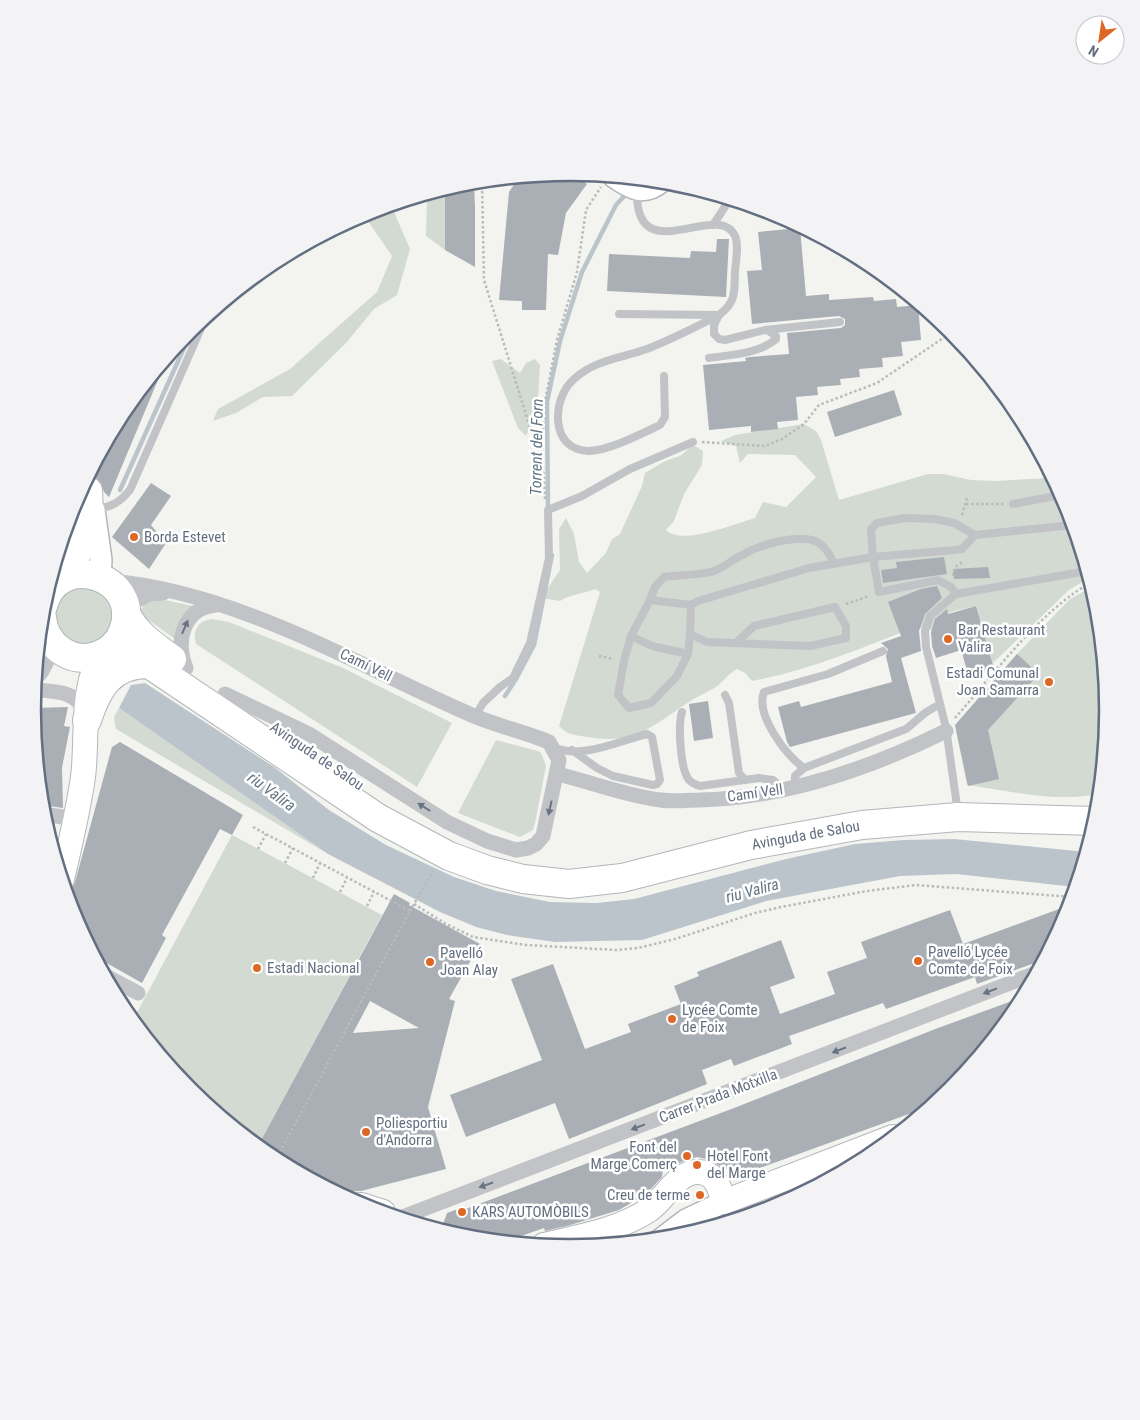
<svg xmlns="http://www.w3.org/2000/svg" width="1140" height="1420" viewBox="0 0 1140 1420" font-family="'Roboto Condensed',sans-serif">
<rect width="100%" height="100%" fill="#f3f4ef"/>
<!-- green -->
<g fill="#d3dad1">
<path d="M445 189V199H474L475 209 445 211V250L426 236 427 195Z"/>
<path d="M391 205 410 249 397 295 374 309 346 343 292 396 263 397 236 413 213 421 218 409 290 369 377 292 392 256 363 214Z"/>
<path d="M501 359 520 373 526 363 535 359 540 365 537 415 526 436 518 428 492 361Z"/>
<path d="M804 424 817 432 821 440 839 500 928 474H943L971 480 996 481 1049 478 1051 475 1067 505 1089 578 1069 590 993 663 976 606C960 610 936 612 932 630L919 628 908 630C857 650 806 671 752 681L745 673 737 669C728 674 724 681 716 687 708 692 698 696 689 702 651 727 635 745 587 737 575 735 567 735 559 726L600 592 595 589C583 594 571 594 560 601L541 598 560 570 559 529 566 518 574 534 579 562 587 573 606 553 612 539 620 534 642 486 645 473 665 461 680 456 693 445 703 451 702 465 684 494 674 521 666 530C682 546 734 524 755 518L763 502 786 507 816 477 795 455 748 454 740 463 736 446 721 441 735 435Z"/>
<path d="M78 585 99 587 117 612 107 641 77 649 54 627C54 601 55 599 78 585Z"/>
<path d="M1092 587 1097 605 1107 710 1099 793C1063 804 1005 790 967 785L955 726 1017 654 1070 599Z"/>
<path d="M152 600H165L192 606C180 614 177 625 175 639L139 613 144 605Z"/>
<path d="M212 619 229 622 343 668 452 723 417 787 196 644C192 630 198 621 212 619Z"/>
<path d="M119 708 328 854 116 729 114 717Z"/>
<path d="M496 740 538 751 541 753 546 766 535 823 533 830 520 837 458 813Z"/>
<path d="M232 835 382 915 258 1146 190 1090 133 1020Z"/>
</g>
<!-- water -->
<path fill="#bcc4cb" d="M145 683 274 767 329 810 386 845 454 877 496 891 550 902 597 903 634 899 786 859 855 844 904 840 954 839 1086 852 1075 887 956 874 900 876 766 901 642 940 555 942 507 935 476 927 440 912 328 854 119 708 131 685Z"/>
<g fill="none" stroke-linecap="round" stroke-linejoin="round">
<!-- stream -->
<g stroke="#bcc4cb" stroke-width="4.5">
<path d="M120 490 184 348 188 332"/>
<path d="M548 510 547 402 560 341 582 272 616 205 627 193"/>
<path d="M505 696 516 679 534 645 552 555"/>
</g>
</g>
<!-- building -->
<g fill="#a9afb5" fill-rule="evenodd">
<path d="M571 173 587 184 566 213 558 255 548 254 546 310H522V301L499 300 509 192 519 177Z"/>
<path d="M474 182 475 209V267L445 250V189Z"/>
<path d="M800 228 806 296 829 294V300L873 297 874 301 896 299 897 307 918 305 921 340 901 342 903 356 882 358 883 367 859 369 860 377 840 379 841 385 817 387 818 395 796 397 798 420 777 422 778 429 751 432V426L709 430 703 365 746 361 745 358 750 357 789 354 787 333 841 328 845 325V319L839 316 752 324 747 271 762 270 758 232Z"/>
<path d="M717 239H729L726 297 607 291 609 254 690 258 691 251 716 252Z"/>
<path d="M160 366 163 368 109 497 104 492 101 483 95 477 92 469 123 411Z"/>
<path d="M894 390 902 415 835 437 827 412Z"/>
<path d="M151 483 171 496 151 525 166 543 149 569 112 537Z"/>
<path d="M944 557 947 574 883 583 881 570 897 568 896 562Z"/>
<path d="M988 567 990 578 954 579 953 569Z"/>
<path d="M937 586 942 598 925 614 919 631 921 651 901 658 916 713 790 747 787 742 778 707 799 701 801 707 892 682 886 656 888 649 881 643 901 636 888 602 921 589Z"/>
<path d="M976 606 994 668 969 677 961 650 936 658 932 646 931 632 935 619 947 609 948 614Z"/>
<path d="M1017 654 1039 674 988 730 999 779 968 786 955 725Z"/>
<path d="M708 701 713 738 694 741 689 704Z"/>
<path d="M68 707 64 726 70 727 62 768 63 808 42 805 33 708Z"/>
<path d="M120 742 243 815 232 835 220 829 162 935 166 938 142 983 96 957 73 915 68 899 75 882 112 747Z"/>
<path d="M394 894 410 903 409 905 480 944 449 999 455 1001 428 1107 446 1169 361 1191 336 1192 271 1157 258 1146ZM370 1001 419 1028 353 1033Z"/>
<path d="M1070 905 1066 916 1043 960 977 984 975 977 886 1009 883 1003 789 1036 792 1044 734 1066 731 1059 702 1070 707 1084 569 1139 555 1103 466 1137 450 1095 542 1060 511 979 553 964 585 1049 631 1032 628 1024 681 1004 674 986 699 976 697 972 781 940 795 978 770 987 780 1014 835 994 827 972 867 958 861 942 950 910 963 944Z"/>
<path d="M1023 997 1017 1009 950 1090 931 1106 732 1178 727 1169H724L711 1160 697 1157 686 1160 663 1170 662 1177 645 1195 619 1210 567 1226 545 1231 544 1228 507 1241 465 1237 441 1230 447 1213 455 1210H463L734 1108 938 1028Z"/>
</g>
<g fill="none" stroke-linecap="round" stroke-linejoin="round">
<!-- secondary casing -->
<g stroke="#b3b6bc" stroke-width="24">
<g id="secondary">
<path d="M614 177C631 189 644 196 661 182"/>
<path d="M94 510 101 560 100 577"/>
<path d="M661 1239 686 1220 724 1202"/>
</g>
</g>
<!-- primary casing -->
<g stroke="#b4b6bb" stroke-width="26">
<g id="primary">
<path d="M62 879C70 845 78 812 83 777 88 739 80 684 103 653"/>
<path d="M361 1205 383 1212"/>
<path d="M544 1245C578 1237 619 1230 649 1210 664 1200 678 1170 699 1172 716 1173 720 1189 724 1202L893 1137"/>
</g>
</g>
<!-- highway casing -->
<g stroke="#b3b5b9" stroke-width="30">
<g id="highway">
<path d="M50 581C83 559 91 528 88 491"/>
<path d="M126 614C137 635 153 645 172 659"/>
<path d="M42 617C44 645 72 666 99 655 110 651 119 642 123 631 144 577 58 548 43 606"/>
<path id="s1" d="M115 644 149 664 378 818 449 856 487 870 523 879 569 884 622 878 751 845 862 825 958 817 1095 821"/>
<path d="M87 720C98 687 111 664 149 664"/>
</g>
</g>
<!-- path -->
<g stroke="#b8babc" stroke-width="2.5" stroke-dasharray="2.5 2.5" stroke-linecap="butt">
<path d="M482 181 484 280 533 437 542 447"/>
<path d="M702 442 765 446 782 439 804 424 819 405 877 383 952 332"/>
<path d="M545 499 542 447 545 401 557 340 577 272 586 210 601 187"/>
<path d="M966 504H1004"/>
<path d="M962 515 967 498"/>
<path d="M953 576 955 567 961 563V560"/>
<path d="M846 604 869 596"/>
<path d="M599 656 613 659"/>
<path d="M955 718C994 674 1040 611 1090 583"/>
<path d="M253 827 410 911 276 1159"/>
<path d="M258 849 266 834"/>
<path d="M285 863 293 848"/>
<path d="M313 878 320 863"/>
<path d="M340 892 347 878"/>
<path d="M414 904 446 924 473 937 526 945 616 950 638 948 675 939 755 913 781 907 867 891 916 885 1072 897"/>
<path d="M367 906 374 892"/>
<path d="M410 911 433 871"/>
</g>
<!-- lane -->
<g stroke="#c1c3c7" stroke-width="8">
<path d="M713 225 730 199"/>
<path d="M619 314 719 315C737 301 734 292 735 271 736 261 739 245 735 236 718 199 635 272 637 191"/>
<path d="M719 315 714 325V334L719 339 725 340 765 330 840 322"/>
<path d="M709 358C730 355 759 354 776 339V336L767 330"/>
<path d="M664 376 665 417 660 425C641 434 610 450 589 451 550 451 551 399 574 379 595 360 621 358 647 349 672 339 696 327 719 315"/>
<path d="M1013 504 1061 495"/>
<path d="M96 509C112 507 120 502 130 490L206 317"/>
<path d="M975 535 962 549 955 550 873 557 871 529 877 523 905 518 935 519 954 523 975 535 1073 525"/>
<path d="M650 600 655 587 664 577C677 575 703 575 714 571 725 567 733 559 744 554 759 545 798 534 815 541 825 545 830 555 834 564"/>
<path d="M690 634 688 654 677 676 651 703 629 708 618 695 624 661 631 636 650 600 691 605"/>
<path d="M631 636 652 646 688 654"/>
<path d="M737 642 754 626 835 607 846 626V638L810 646 707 642 690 634 691 605 698 601 809 568 873 557 879 592 938 580 951 587 956 594"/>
<path d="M725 695 729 703 739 773 745 780"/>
<path d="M682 712C678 725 680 769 689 780 692 783 696 785 700 786L759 778 773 780 783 789"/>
<path d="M475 717 483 703 500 687 513 678 530 643 549 558 548 510 582 496 630 469 693 442"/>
<path d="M553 747C581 760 619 741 647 734L652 737 660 780 657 784 653 785 613 776 597 768 572 750"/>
<path d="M804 768C786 755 755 715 764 692L828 674 883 651"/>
<path d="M795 787V776L804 768 906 729C918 720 925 710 940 705"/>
<path d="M958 813 946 728 926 647 925 631 930 616 956 594 1087 571"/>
</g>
<!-- street -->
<g stroke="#c1c3c7" stroke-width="15">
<path d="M110 581C238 592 358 666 474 716 498 726 525 732 549 742L559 760 543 836 536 844 528 848 516 850 487 841 447 822 309 734 225 694"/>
<path d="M125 607 149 594 163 593"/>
<path d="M186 668C175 641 183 608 216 605"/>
<path d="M36 678 42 671 55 646"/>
<path d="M35 690C55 691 80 691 86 716"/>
<path d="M557 774C592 782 626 796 661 800 673 802 686 800 699 800 786 798 869 769 946 731"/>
<path d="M43 814 76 819"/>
<path d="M106 976 138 993"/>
<path d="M400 1218 1036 973"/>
</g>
<!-- secondary -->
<use href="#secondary" stroke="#fff" stroke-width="21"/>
<!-- primary -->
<use href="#primary" stroke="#fff" stroke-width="24"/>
<!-- highway -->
<use href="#highway" stroke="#fff" stroke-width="28"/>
</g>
<!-- one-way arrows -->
<defs><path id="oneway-solid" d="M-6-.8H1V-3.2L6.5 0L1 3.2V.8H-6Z" transform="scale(1.25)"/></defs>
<g fill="#687384">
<use href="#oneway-solid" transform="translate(185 627) rotate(-67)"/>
<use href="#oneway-solid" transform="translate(424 807) rotate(-148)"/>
<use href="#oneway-solid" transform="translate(550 808) rotate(102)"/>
<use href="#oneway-solid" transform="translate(990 991) rotate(159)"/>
<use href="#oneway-solid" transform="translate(839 1050) rotate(159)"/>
<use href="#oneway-solid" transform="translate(638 1127) rotate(159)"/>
<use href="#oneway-solid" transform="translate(486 1185) rotate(161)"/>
</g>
<!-- markers -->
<g fill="#dd6825" stroke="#fff" stroke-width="2">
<circle cx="134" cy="537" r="5"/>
<circle cx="948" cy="639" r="5"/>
<circle cx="1049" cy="682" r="5"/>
<circle cx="918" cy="961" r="5"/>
<circle cx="430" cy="962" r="5"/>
<circle cx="257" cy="968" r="5"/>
<circle cx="672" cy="1019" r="5"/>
<circle cx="366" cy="1132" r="5"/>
<circle cx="687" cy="1156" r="5"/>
<circle cx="697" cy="1165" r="5"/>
<circle cx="700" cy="1195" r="5"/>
<circle cx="462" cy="1212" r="5"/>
</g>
<g text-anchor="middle" stroke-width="5" stroke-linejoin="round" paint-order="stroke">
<!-- poi labels -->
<g font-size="15" fill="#636f80" stroke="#fff" text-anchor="start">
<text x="144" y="542">Borda Estevet</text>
<text x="958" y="635">Bar Restaurant<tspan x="958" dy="17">Valira</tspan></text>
<text x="1039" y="678" text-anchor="end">Estadi Comunal<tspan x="1039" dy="17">Joan Samarra</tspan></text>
<text x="928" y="957">Pavelló Lycée<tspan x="928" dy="17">Comte de Foix</tspan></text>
<text x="440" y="958">Pavelló<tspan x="440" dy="17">Joan Alay</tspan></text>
<text x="267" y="973">Estadi Nacional</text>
<text x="682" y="1015">Lycée Comte<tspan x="682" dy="17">de Foix</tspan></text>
<text x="376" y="1128">Poliesportiu<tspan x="376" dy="17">d'Andorra</tspan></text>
<text x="677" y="1152" text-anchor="end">Font del<tspan x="677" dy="17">Marge Comerç</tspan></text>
<text x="707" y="1161">Hotel Font<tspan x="707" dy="17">del Marge</tspan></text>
<text x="690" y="1200" text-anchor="end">Creu de terme</text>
<text x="472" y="1217">KARS AUTOMÒBILS</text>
</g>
<!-- street labels -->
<g font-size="15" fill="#636f80" stroke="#fff">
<text transform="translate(366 665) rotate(26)" y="5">Camí Vell</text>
<text transform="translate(317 756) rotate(34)" y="5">Avinguda de Salou</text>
<text transform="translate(755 793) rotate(-8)" y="5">Camí Vell</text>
<text dy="5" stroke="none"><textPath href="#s1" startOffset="762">Avinguda de Salou</textPath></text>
<text transform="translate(718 1096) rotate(-21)" y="5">Carrer Prada Motxilla</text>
</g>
<!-- water labels -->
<g font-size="16" font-style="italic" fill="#637785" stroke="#fff">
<text transform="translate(536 447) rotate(-89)" y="6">Torrent del Forn</text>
<text transform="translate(272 791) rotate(36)" y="6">riu Valira</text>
<text transform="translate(752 890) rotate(-15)" y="6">riu Valira</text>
</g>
</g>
<!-- crop -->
<path d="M0 0H1140V1420H0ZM41 710a529 529 0 1 1 1058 0a529 529 0 1 1-1058 0Z" fill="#f3f3f5" fill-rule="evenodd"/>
<path fill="none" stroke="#636f80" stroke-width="2.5" d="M41 710a529 529 0 1 1 1058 0a529 529 0 1 1-1058 0Z"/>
<!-- north arrow -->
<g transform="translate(1100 40) rotate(210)"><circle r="24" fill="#ffffff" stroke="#c1c5cc"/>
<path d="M0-4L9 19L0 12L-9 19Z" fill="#dd6825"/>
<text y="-8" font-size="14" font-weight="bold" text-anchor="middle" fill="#636f80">N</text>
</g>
</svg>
